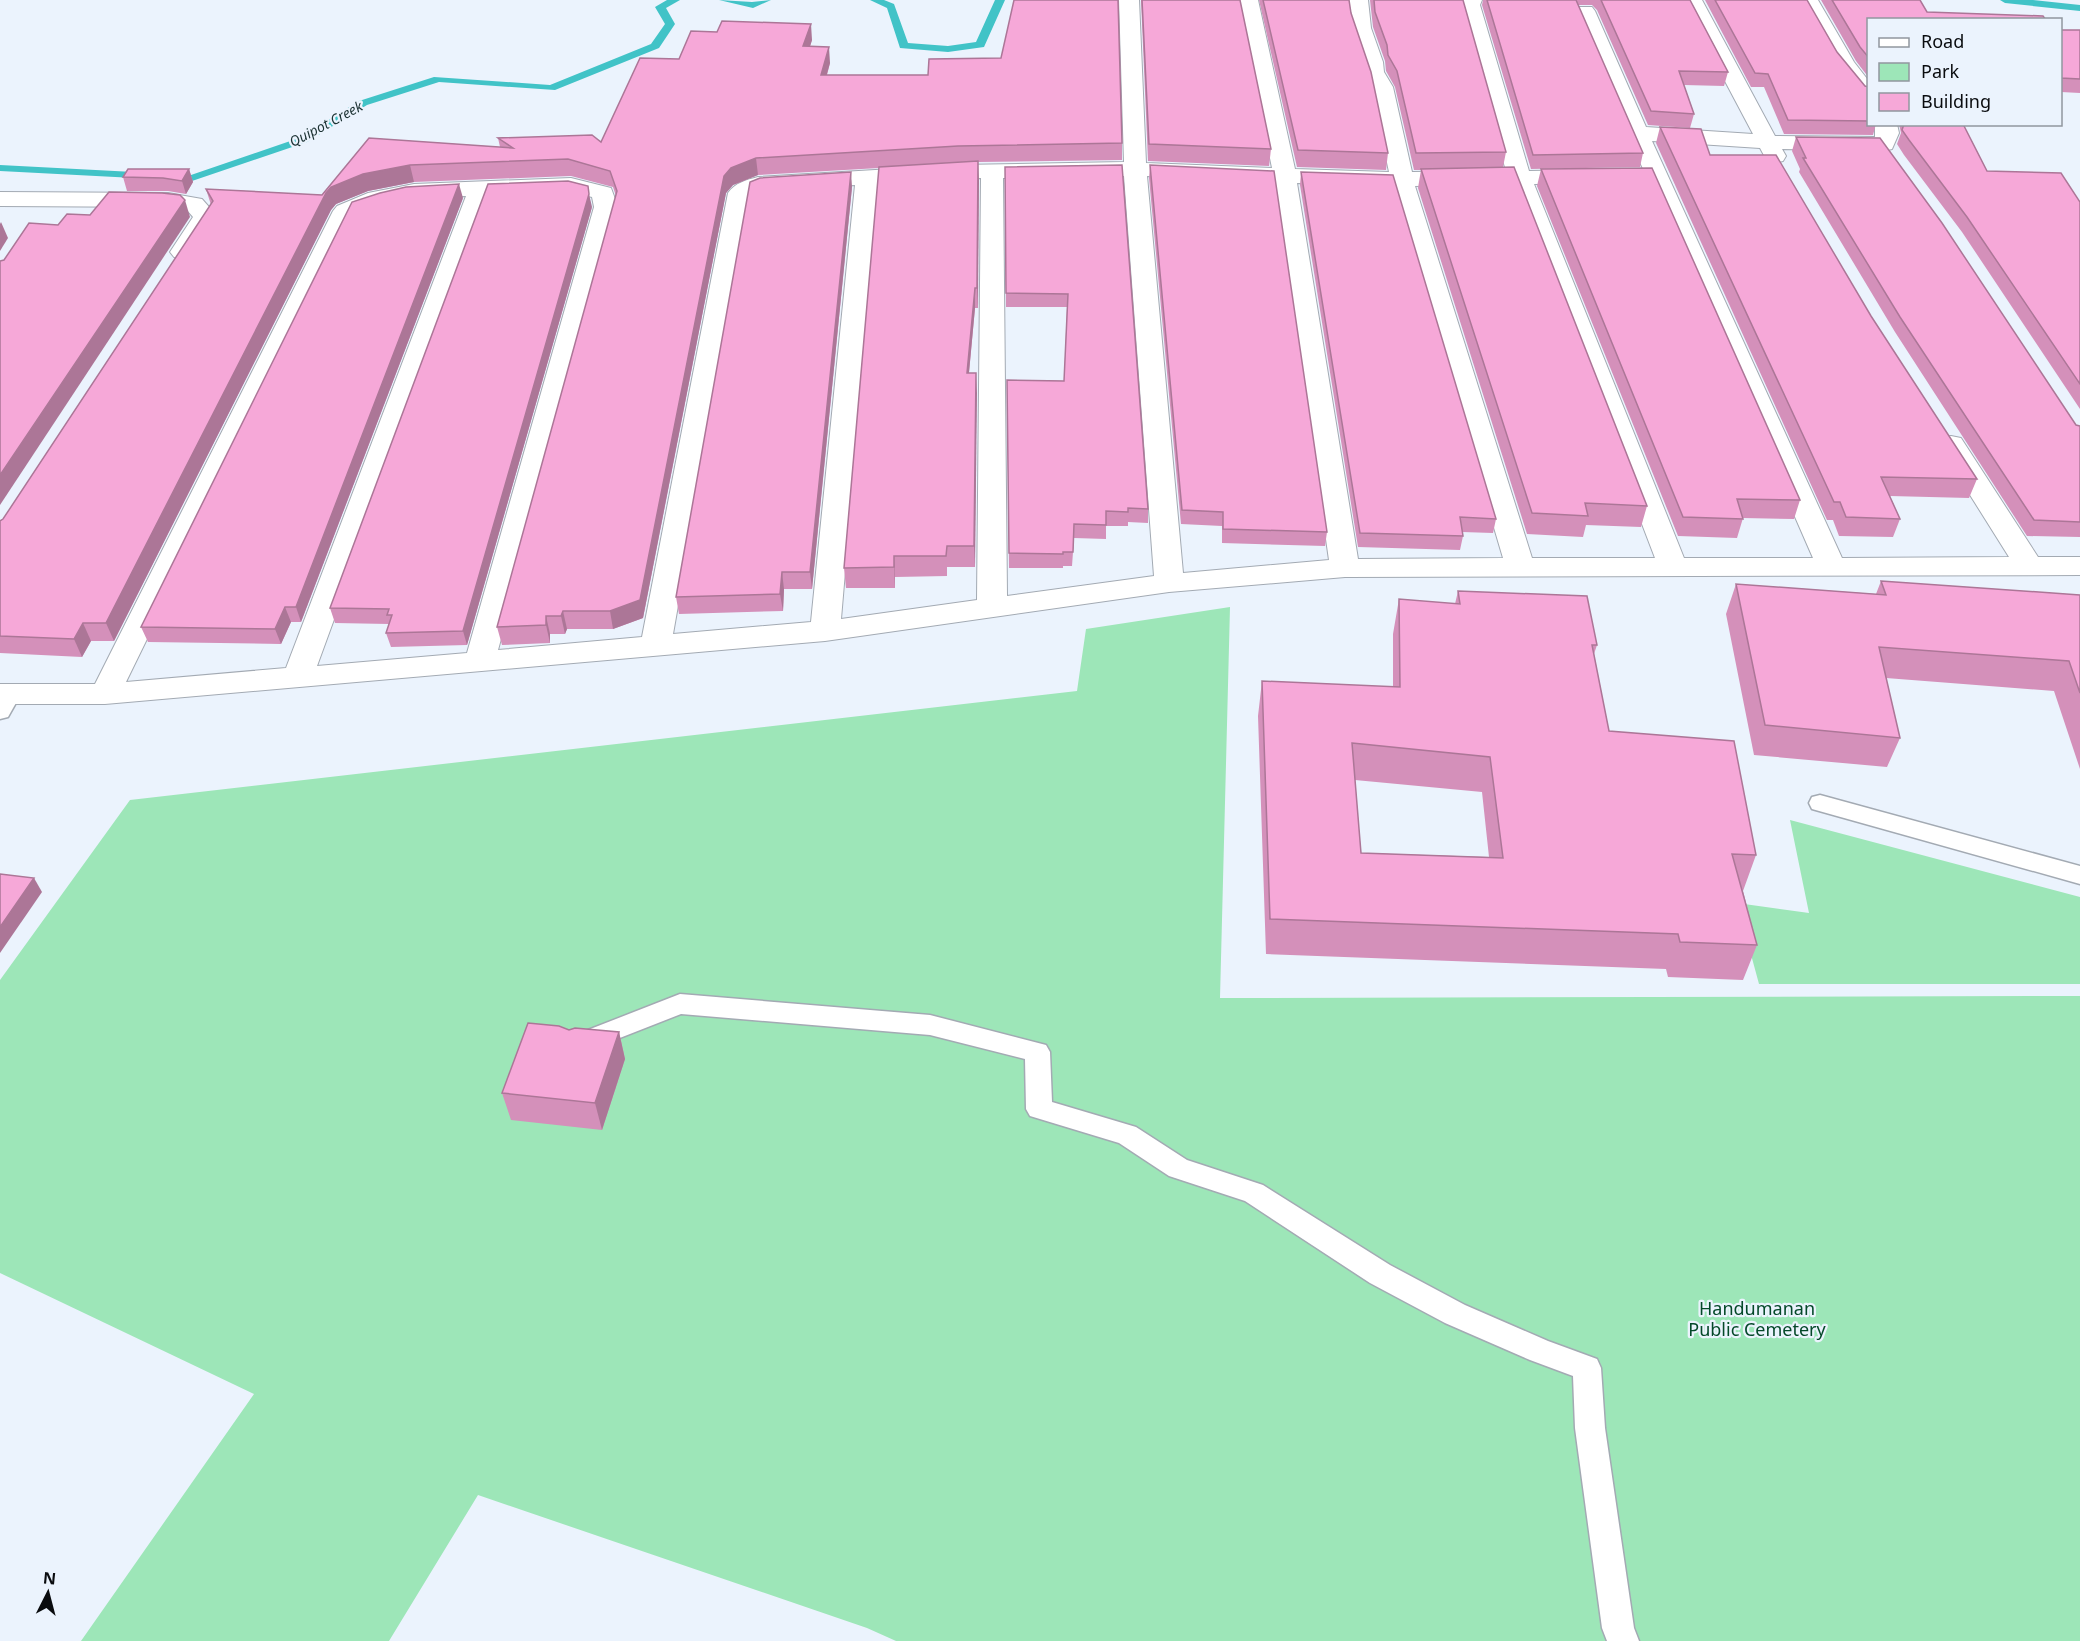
<svg xmlns="http://www.w3.org/2000/svg" width="2080" height="1641" viewBox="0 0 2080 1641" font-family="'Noto Sans',sans-serif">
<rect width="100%" height="100%" fill="#ebf3fd"/>
<!-- green -->
<g fill="#9de6b8">
<path d="M1230 607 1220 998 2080 996V1641H896L867 1628 478 1495 389 1641H81L254 1394 0 1273V980L130 800 1077 691 1086 629Z"/>
<path d="M1790 820 2080 897V984H1759L1737 903 1809 913Z"/>
</g>
<g fill="none" stroke-linecap="round" stroke-linejoin="round">
<!-- stream -->
<g fill="#41c3c7" fill-rule="evenodd">
<path d="M667 0H680L666 8 675 24 659 48 555 90 439 82 367 105 307 142 192 181 0 171V165L191 175 299 138 359 101 434 77 550 85 651 44 665 24 655 7Z"/>
<path d="M719 0 752 2 771 0 753 8Z"/>
<path d="M870 0H884L894 4 908 43 948 46 976 42 995 0H1005L984 47 948 52 900 48 887 8Z"/>
<path d="M2000 0H2033L2080 5V11L2005 3Z"/>
</g>
<!-- service casing -->
<g stroke="#a3aab3" stroke-width="3">
<g id="service">
<path d="M10 687 17 689 21 694 8 717 0 719V693L3 689Z"/>
<path d="M1820 795 2080 866V884L1812 809 1809 803 1812 797Z"/>
<path d="M680 994 930 1015 1046 1045 1050 1052 1052 1102 1136 1127 1187 1160 1263 1185 1390 1265 1465 1305 1548 1341 1597 1359 1601 1368 1605 1428 1634 1628 1639 1641H1607L1602 1628 1575 1428 1573 1376 1530 1360 1445 1323 1370 1283 1245 1201 1169 1176 1119 1143 1030 1116 1026 1109 1025 1059 930 1035 681 1014 584 1052 575 1049 572 1042 575 1035Z"/>
</g>
</g>
<!-- minor casing -->
<g stroke="#a3aab3" stroke-width="2">
<g id="minor">
<path d="M1119 0H1139L1146 163 1272 168 1238 0H1258L1295 169 1389 172 1371 87 1364 72 1363 62 1351 28 1348 0H1368L1371 28 1383 62 1384 72 1393 87 1412 172 1506 171 1460 5 1462 0H1482L1480 5 1529 171 1643 169 1575 11 1578 7H1592L1595 11 1646 127 1753 134 1682 0H1702L1775 136 1875 137V124H1897L1899 133 1892 149 1884 151 1782 149 1786 156 1783 161 1775 163 1767 161 1760 148 1652 141 1842 558 2009 557 1938 444 1941 438 1951 436 1961 438 2038 557H2080V575L1345 577 1169 592 825 641 105 704H0V684H95L333 211 337 206 368 193 414 184 571 178 611 188 618 207 498 650 642 637 728 193C735 183 746 180 758 177L959 165 1124 162ZM1124 176 1154 576 1007 596 1003 178ZM1147 176 1275 182 1329 560 1183 573ZM981 178 977 600 841 619 878 184ZM1297 183 1393 186 1503 558 1358 559ZM1649 183 1813 558H1684L1534 184ZM1512 184 1655 558H1532L1415 186ZM855 185 811 622 673 634 750 196 761 191ZM571 192 592 197 594 207 467 653 317 666 489 195ZM466 196 286 668 126 682 354 215C395 198 423 197 466 196Z"/>
<path d="M1798 0H1818L1854 62 1868 80V100L1861 98 1835 64Z"/>
<path d="M0 192 168 193 202 199 217 216 190 257 182 259 174 257 170 252 193 217 187 210 168 207 0 206Z"/>
</g>
</g>
<!-- service -->
<use href="#service" fill="#fff" fill-rule="evenodd"/>
<!-- minor -->
<use href="#minor" fill="#fff" fill-rule="evenodd"/>
</g>
<!-- wall -->
<g fill="#d490ba" fill-rule="evenodd">
<path d="M1141 0H1240L1271 149 1269 166 1148 161Z"/>
<path d="M1259 0H1349L1351 13 1388 153 1386 170 1297 167Z"/>
<path d="M1370 0H1463L1506 152 1503 167 1647 506 1641 527 1586 525 1583 537 1527 534 1418 188 1421 170H1414L1395 87 1386 71 1385 61 1373 27Z"/>
<path d="M1483 0H1690L1728 72 1724 86 1684 85 1694 114 1690 128 1648 125 1597 10 1592 5H1578L1643 153 1640 167 1531 169 1482 5Z"/>
<path d="M1705 0H1807L1837 52 1865 86 1869 87V124H1876L1873 135 1784 134 1764 87H1751Z"/>
<path d="M1821 0H1920L1927 12 1869 20V78L1856 61Z"/>
<path d="M2061 30H2080V93L2061 92Z"/>
<path d="M812 40 810 46 830 63 827 75 1122 143V160L978 162V308H975L969 373H976L975 567H947V576L895 577V588H846L844 568 879 168 758 175 733 185 726 193 643 618 613 629H567L565 634H550V643L502 645 497 627 616 196 613 187 571 176 414 182 368 191 336 204 331 210 114 641H91L82 657 0 653V521L3 519 211 205 206 189 322 195 369 138 500 147 498 138 601 142 679 59Z"/>
<path d="M1899 124H1963L1987 171 2080 202V409L1962 232 1904 155 1897 144 1901 133Z"/>
<path d="M1660 127 1710 155 1871 316 1977 479 1969 498 1890 496 1900 519 1893 537 1839 536 1833 520H1827L1656 143Z"/>
<path d="M1796 137 2076 425 2080 426V537L2027 536 1895 332 1799 172 1800 169 1792 151Z"/>
<path d="M1122 165 1148 509V523L1128 522V526H1106V539L1074 538 1072 566H1063V568H1009L1007 380 1064 381 1067 307H1006L1005 167Z"/>
<path d="M1150 165 1327 532 1325 546 1222 543V526L1181 524 1149 178Z"/>
<path d="M189 169 193 182 186 194 168 191H127L123 177Z"/>
<path d="M1541 169 1800 500 1794 519 1743 518 1737 538 1678 536 1537 186Z"/>
<path d="M1301 172 1496 519 1493 533 1462 532 1463 536 1460 550 1358 547 1300 185Z"/>
<path d="M852 187 812 589H784L783 611 679 614 676 597Z"/>
<path d="M463 198 301 622H291L281 644 148 642 141 627Z"/>
<path d="M592 207 467 645 391 647 386 633 389 624 335 623 330 608Z"/>
<path d="M1881 581 2080 595V769L2054 691 1886 678 1900 738 1887 767 1754 755 1726 614 1736 584 1876 594Z"/>
<path d="M1458 591 1597 645 1594 654 1609 731 1756 855 1743 891 1757 945 1743 980 1668 977 1666 969 1266 954 1258 716 1262 681 1393 687V634L1399 599 1455 604ZM1355 780 1482 792 1489 857 1361 853Z"/>
<path d="M569 1030 619 1032 625 1059 602 1130 511 1120 502 1093Z"/>
</g>
<!-- shaded-wall -->
<g fill="#ac7697">
<path d="M811 24 812 40 805 62 803 46Z"/>
<path d="M829 47 830 63 822 91 821 75Z"/>
<path d="M756 158 758 175 733 185 726 193 643 618 613 629 610 611 724 176 731 168Z"/>
<path d="M978 161 979 180 978 308 977 288Z"/>
<path d="M410 165 414 182 368 191 336 204 331 210 114 641 106 623 326 193 331 187 363 174Z"/>
<path d="M189 169 193 182 186 194 182 181Z"/>
<path d="M851 172 852 187 812 589 810 572Z"/>
<path d="M459 184 463 198 301 622 296 607Z"/>
<path d="M589 194 592 207 467 645 463 631Z"/>
<path d="M185 200 190 217 0 505V475Z"/>
<path d="M1 222 8 238 0 251V224Z"/>
<path d="M975 288V308L967 393V373Z"/>
<path d="M976 373 977 393 975 567 974 546Z"/>
<path d="M894 556 895 577V588L894 567Z"/>
<path d="M782 572 784 589 783 611 780 594Z"/>
<path d="M285 607 291 622 281 644 275 629Z"/>
<path d="M563 611 567 629 565 634 561 616Z"/>
<path d="M546 616 550 634V643L546 625Z"/>
<path d="M83 623 91 641 82 657 74 639Z"/>
<path d="M34 878 42 892 0 953V927Z"/>
<path d="M619 1032 625 1059 602 1130 595 1103Z"/>
</g>
<!-- building -->
<g fill="#f6a8d8" stroke="#ac7697" stroke-width="1.5" fill-rule="evenodd">
<path d="M1014 0H1118L1122 143 958 146 756 158 731 168 724 176 640 600 610 611H563L561 616H546V625L497 627 617 191 610 171 568 159 410 165 363 174 331 187 326 193 106 623H83L74 639 0 636V521L3 519 213 201 206 189 322 195 369 138 513 148 498 138 592 135 601 142 640 58 679 59 691 31 717 32 722 21 811 24 803 46 829 47 821 75H928L929 59 1001 58Z"/>
<path d="M1142 0H1240L1271 149 1149 144Z"/>
<path d="M1263 0H1349L1351 13 1371 72 1388 153 1298 150Z"/>
<path d="M1374 0H1463L1506 152 1416 153 1397 71 1388 55 1387 45 1375 12Z"/>
<path d="M1487 0H1576L1643 153 1533 155Z"/>
<path d="M1601 0H1690L1728 72 1679 71 1694 114 1651 111Z"/>
<path d="M1715 0H1807L1837 52 1865 86 1869 87V121L1788 120 1768 74 1755 73Z"/>
<path d="M1832 0H1920L1927 12 2043 16 2046 20H1869V58L1860 47Z"/>
<path d="M2061 30H2080V79L2061 78Z"/>
<path d="M1904 124H1963L1987 171 2061 173 2080 202V384L1967 217 1909 140 1902 130Z"/>
<path d="M1660 127 1701 129 1710 155H1776L1871 316 1977 479 1881 477 1900 519 1846 517 1840 502H1834Z"/>
<path d="M1796 137 1880 138 1942 223 2076 425 2080 426V522L2034 520 1900 317 1803 158H1806Z"/>
<path d="M978 161 977 288H975L967 373H976L974 546H947L946 556H894V567L844 568 879 167Z"/>
<path d="M1122 165 1148 509 1128 508V512L1106 511V525L1074 524 1073 552H1063V554L1009 553 1007 380 1064 381 1068 294 1006 293 1005 167Z"/>
<path d="M1150 165 1274 171 1327 532 1223 529V512L1182 510Z"/>
<path d="M1514 167 1647 506 1585 503 1588 516 1532 513 1421 169Z"/>
<path d="M1652 168 1800 500 1737 499 1743 519 1683 517 1541 169Z"/>
<path d="M128 169H189L182 181 163 178 123 177Z"/>
<path d="M851 172 810 572H782L780 594 676 597 750 182 760 178Z"/>
<path d="M1301 172 1393 175 1496 519 1460 517 1463 536 1360 533Z"/>
<path d="M568 181 588 186 589 194 463 631 386 633 392 615H387L389 609 330 608 488 184Z"/>
<path d="M459 184 296 607H285L275 629 141 627 352 202 380 193 406 187Z"/>
<path d="M109 192 162 193 180 195 185 200 0 475V261L4 260 29 223 58 225 67 214 90 215Z"/>
<path d="M1881 581 2080 595V693L2069 661 1879 647 1900 738 1765 725 1736 584 1886 595Z"/>
<path d="M1458 591 1587 596 1597 645H1592L1609 731 1734 741 1756 855 1732 854 1757 945 1680 942 1678 934 1270 919 1262 681 1400 687 1399 599 1460 604ZM1352 743 1490 757 1503 858 1361 853Z"/>
<path d="M0 874 34 878 0 927Z"/>
<path d="M528 1023 559 1026 569 1030 575 1028 619 1032 595 1103 502 1093Z"/>
</g>
<g text-anchor="middle" stroke-width="4.5" stroke-linejoin="round" paint-order="stroke">
<!-- far-water labels -->
<g font-size="14" font-style="italic" fill="#1b3132" stroke="#ebf3fd">
<text transform="translate(326 124) rotate(-28)" y="5">Quipot Creek</text>
</g>
<!-- near-park labels -->
<g font-size="18" fill="#044929" stroke="#ebf3fd">
<text x="1757" y="1315">Handumanan<tspan x="1757" dy="21">Public Cemetery</tspan></text>
</g>
</g>
<!-- legend -->
<rect x="1867" y="18" width="195" height="108" fill="#ebf3fd" stroke="#91979e" stroke-width="1.5"/>
<rect x="1879" y="38" width="30" height="9" fill="#ffffff" stroke="#91979e" stroke-width="1.5"/>
<text x="1921" y="48" font-size="18" fill="#0a0c0f">Road</text>
<rect x="1879" y="63" width="30" height="18" fill="#9de6b8" stroke="#91979e" stroke-width="1.5"/>
<text x="1921" y="78" font-size="18" fill="#0a0c0f">Park</text>
<rect x="1879" y="93" width="30" height="18" fill="#f6a8d8" stroke="#91979e" stroke-width="1.5"/>
<text x="1921" y="108" font-size="18" fill="#0a0c0f">Building</text>
<!-- north arrow -->
<g transform="translate(48 1593) rotate(6)" stroke="#ebf3fd" stroke-width="4.5" paint-order="stroke">
<path d="M0-4.5L10 22L0 15L-10 22Z" fill="#0a0c0f"/>
<text y="-9" font-size="16" font-weight="bold" text-anchor="middle" fill="#0a0c0f">N</text>
</g>
</svg>
